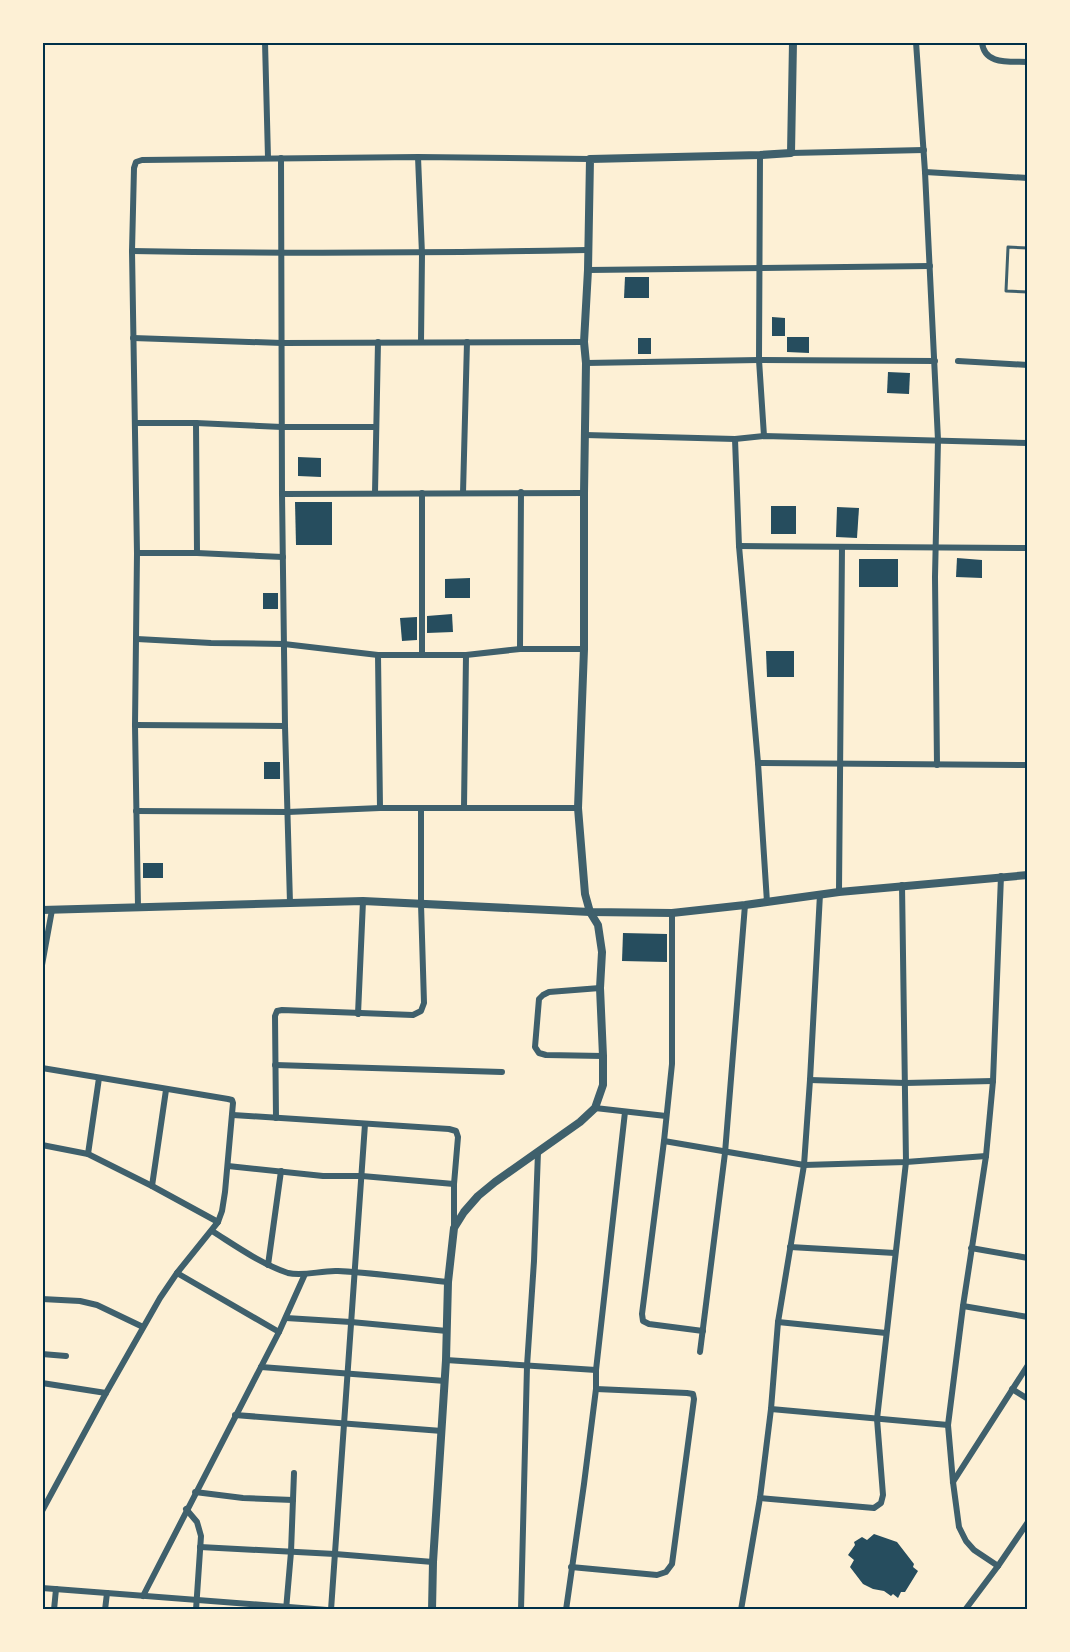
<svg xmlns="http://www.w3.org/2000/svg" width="1070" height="1652" viewBox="0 0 1070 1652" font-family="'Crimson Pro',serif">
<rect width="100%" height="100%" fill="#fdf0d5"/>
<!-- building -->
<g fill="#264d5e">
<path d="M625 277H649V298H624Z"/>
<path d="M772 317 785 318V336H772Z"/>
<path d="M787 337H809V353L787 352Z"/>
<rect x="638" y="338" width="13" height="16"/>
<path d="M888 372 910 373 909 394 887 393Z"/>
<path d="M298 457 321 458V477L298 476Z"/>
<path d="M295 502H332V545H296Z"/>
<rect x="771" y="506" width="25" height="28"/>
<path d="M837 507 859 508 857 538 836 537Z"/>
<path d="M957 558 982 560V578L956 577Z"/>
<rect x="859" y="559" width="39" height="28"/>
<path d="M470 578V598H445V579Z"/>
<rect x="263" y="593" width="15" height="16"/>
<path d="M452 614 453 632 427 633V616Z"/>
<path d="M417 617V640L402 641 400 618Z"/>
<path d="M766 651H794V677H767Z"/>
<rect x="264" y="762" width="16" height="17"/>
<rect x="143" y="863" width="20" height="15"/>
<path d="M623 933 667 934V962L622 961Z"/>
<path d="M874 1534 897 1542 914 1564 913 1567 918 1571 905 1592H901L898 1598 893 1594 891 1596 884 1591 873 1589 863 1584 850 1567 854 1560 848 1555 855 1545 854 1542 862 1537 867 1540Z"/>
</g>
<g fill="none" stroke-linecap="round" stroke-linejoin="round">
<!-- service -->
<path stroke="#3f606c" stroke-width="3" d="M1028 248 1008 247 1006 291 1028 292"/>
<!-- minor -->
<g stroke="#3f606c" stroke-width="6">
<path d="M265 42 268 158"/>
<path d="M916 42 925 172 938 440 935 577 937 765"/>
<path d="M982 42C984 66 1011 61 1028 62"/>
<path d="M791 153 924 150"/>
<path d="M760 155 759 360 764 436"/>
<path d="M418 157 422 254 421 342"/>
<path d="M281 158 282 494 285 726 290 903"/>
<path d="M925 172 1028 178"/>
<path d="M132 251C284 254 436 253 587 250"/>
<path d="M588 270 930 266"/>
<path d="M133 338 282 343 584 342"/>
<path d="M958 361 1028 365"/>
<path d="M586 363 759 360 935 361"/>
<path d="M135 423H196L282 427H376"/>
<path d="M196 423 197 553"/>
<path d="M585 435 735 439 764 436 1028 443"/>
<path d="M735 439 739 546 758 763 767 902"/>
<path d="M375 493 378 342"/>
<path d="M422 493V655"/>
<path d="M463 493 467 342"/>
<path d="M282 494 584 493"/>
<path d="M739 546 1028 548"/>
<path d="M137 553H197L283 557"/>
<path d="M137 639 211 643 284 644 378 655H466L520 649H584"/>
<path d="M520 649 521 492"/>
<path d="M378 655 380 808"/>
<path d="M135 725 285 726"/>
<path d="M758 763 1028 765"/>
<path d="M464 808 466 655"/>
<path d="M136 811 288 812 380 808H578"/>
<path d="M839 892 842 547"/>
<path d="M138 907 135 725 137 553 132 251 134 168 136 162 142 160 418 157 590 159"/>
<path d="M672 913V1064L664 1141 642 1314 643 1321 649 1324 703 1331"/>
<path d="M42 965 52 910"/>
<path d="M600 988 549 992 543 995 539 999 535 1047 539 1053 546 1055 603 1056"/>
<path d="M358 1014 363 901"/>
<path d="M275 1065 502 1072"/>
<path d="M42 1068 228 1099 232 1100 233 1103 225 1192 222 1211 218 1222 177 1273 160 1298 106 1393 42 1511"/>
<path d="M810 1080 905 1083 993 1081"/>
<path d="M595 1108 666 1116"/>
<path d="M233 1115 449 1129 456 1131 458 1137 454 1184V1227"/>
<path d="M276 1118 275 1016 277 1011 282 1010 413 1015 421 1011 424 1003 421 904V809"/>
<path d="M664 1141 804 1165 906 1162 986 1156"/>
<path d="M42 1145 88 1154 152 1186 218 1222"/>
<path d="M88 1154 99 1078"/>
<path d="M228 1166 323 1176H362L454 1184"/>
<path d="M152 1186 166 1090"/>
<path d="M212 1231C236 1246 261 1264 288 1273 304 1277 321 1270 338 1271 375 1273 411 1278 448 1282"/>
<path d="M790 1247 895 1253"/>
<path d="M971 1248 1028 1258"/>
<path d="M268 1265 281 1171"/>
<path d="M177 1273 279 1332"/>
<path d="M42 1299 80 1301 97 1305 143 1327"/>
<path d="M963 1306 1028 1317"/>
<path d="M286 1318 351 1322 447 1331"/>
<path d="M778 1322 886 1333"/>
<path d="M700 1352 725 1153 745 905"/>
<path d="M42 1354 66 1356"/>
<path d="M446 1360 596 1370"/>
<path d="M261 1367 445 1381"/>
<path d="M42 1383 106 1393"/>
<path d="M1012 1389 1028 1399"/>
<path d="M771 1409 948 1425"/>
<path d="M235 1415 442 1431"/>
<path d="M953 1482 1028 1365"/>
<path d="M195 1492 243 1498 293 1500"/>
<path d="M760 1498 874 1508 881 1503 883 1495 877 1419 906 1162 902 885"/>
<path d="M186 1509 197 1522 201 1536 196 1610"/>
<path d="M200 1547 335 1554 433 1562"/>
<path d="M998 1566 974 1550 966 1541 959 1527 953 1482 948 1425 963 1306 986 1156 993 1081 1001 876"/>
<path d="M571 1567 657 1575 666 1572 672 1564 694 1399 693 1394 687 1393 596 1389"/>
<path d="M42 1588 327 1610"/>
<path d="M143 1596 279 1332 305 1274"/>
<path d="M54 1610 56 1589"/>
<path d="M105 1610 107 1593"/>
<path d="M286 1610 291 1552 294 1473"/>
<path d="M331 1610C343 1448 355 1286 365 1124"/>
<path d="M521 1610 527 1366 534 1261 538 1152"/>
<path d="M566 1610 584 1484 596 1389V1370L625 1112"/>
<path d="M741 1610 760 1498 771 1409 778 1322 804 1165 810 1080 820 894"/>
<path d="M965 1610 998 1566 1028 1522"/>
</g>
<!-- tertiary -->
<g stroke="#3f606c" stroke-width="8">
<path d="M42 910 363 901 590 912 672 913 745 905 839 892 1028 875"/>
<path d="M432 1610 433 1562 446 1360 448 1282 454 1228 464 1212 478 1196 495 1182 580 1122 595 1108 603 1085V1056L600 988 602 952 598 925 590 912 585 894 578 808 584 649V493L586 363 584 342 588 270 590 159 760 155 791 153 793 42"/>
</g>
</g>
<!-- border -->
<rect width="1070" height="1652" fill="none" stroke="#fdf0d5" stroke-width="87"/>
<rect x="44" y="44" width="982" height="1564" fill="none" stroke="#003049" stroke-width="2"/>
</svg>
